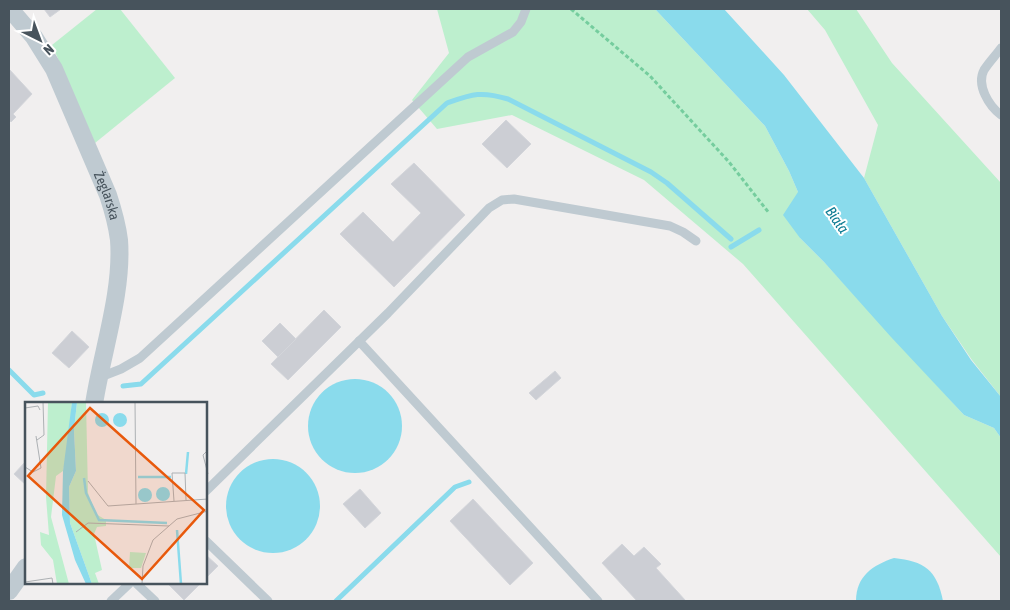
<svg xmlns="http://www.w3.org/2000/svg" width="1010" height="610" viewBox="0 0 1010 610" font-family="'Asap Condensed',sans-serif">
<rect width="100%" height="100%" fill="#f1efef"/>
<!-- green -->
<g fill="#bdefce">
<path d="M97 9H120L175 78 95 143 52 45Z"/>
<path d="M437 9H655L765 126 789 171 798 192 800 238 824 262 964 415 994 428 1001 438V557L743 264 644 180 512 115 437 129 412 100 449 53Z"/>
<path d="M807 9H856L892 63 1001 183V397L972 360 942 316 864 178 878 125 825 30Z"/>
</g>
<!-- water -->
<g fill="#8adbec">
<path d="M655 9H724L784 75 864 178 942 316 971 360 1001 397V438L994 428 964 415 891 337 824 262 800 238 783 215 798 192 789 171 765 126Z"/>
<circle cx="355" cy="426" r="47"/>
<circle cx="273" cy="506" r="47"/>
<path d="M894 558C924 561 937 570 943 601H856C856 576 873 565 894 558Z"/>
</g>
<g fill="none" stroke-linecap="round" stroke-linejoin="round">
<!-- stream -->
<g stroke="#8adbec" stroke-width="5">
<path d="M731 247 759 230"/>
<path d="M9 370 34 395 43 393"/>
<path d="M123 386 141 384 447 103C473 94 481 91 508 99L651 172 667 183 731 239"/>
<path d="M336 601 455 487 469 482"/>
</g>
</g>
<!-- building -->
<g fill="#ccced4" stroke="#d3d5da">
<path d="M44 9H61L50 17Z"/>
<path d="M9 69 32 94 13 114 16 117 11 122 9 119Z"/>
<path d="M506 120 531 144 507 168 482 144Z"/>
<path d="M414 163 465 215 394 287 340 234 363 212 393 242 421 213 391 184Z"/>
<path d="M324 310 341 327 288 380 271 364Z"/>
<path d="M280 323 296 339 278 357 262 341Z"/>
<path d="M72 331 89 347 69 368 52 353Z"/>
<path d="M555 371 561 378 536 400 529 393Z"/>
<path d="M26 461V485L14 474Z"/>
<path d="M360 489 381 513 365 528 343 504Z"/>
<path d="M473 499 533 563 510 585 450 521Z"/>
<path d="M622 544 634 556 644 547 661 564 656 568 685 600 683 601H637L602 563Z"/>
<path d="M206 555 218 566 206 578Z"/>
<path d="M168 584H200L184 600Z"/>
</g>
<g fill="none" stroke-linecap="round" stroke-linejoin="round">
<!-- path -->
<path stroke="#75cd9e" stroke-width="3" stroke-dasharray="4 2.5" stroke-linecap="butt" d="M571 9 650 76 729 162 769 213"/>
<!-- service -->
<g stroke="#bfcad1" stroke-width="9">
<path d="M1001 48C996 55 989 62 984 70 976 85 989 106 1001 115"/>
<path d="M359 341 598 601"/>
<path d="M98 378 121 369 140 358 468 57 513 32 521 22 526 9"/>
<path d="M206 491 388 313 489 208 502 200 514 199 670 226 683 232 696 241"/>
<path d="M206 541 268 601"/>
<path d="M137 584 155 601"/>
<path d="M111 601 129 584"/>
</g>
<!-- minor -->
<g stroke="#bfcad1" stroke-width="18">
<path id="s1" d="M10 9 34 37 54 69 108 195C113 210 117 224 119 240 123 292 102 352 94 404"/>
<path d="M9 591 26 567"/>
</g>
</g>
<g text-anchor="middle" stroke-width="4" stroke-linejoin="round" paint-order="stroke">
<!-- street labels -->
<g font-size="14" fill="#47535c" stroke="#fff">
<text dy="5" stroke="none"><textPath href="#s1" startOffset="212">Żeglarska</textPath></text>
</g>
<!-- water labels -->
<g font-size="15" font-style="italic" fill="#0d7c93" stroke="#fff">
<text transform="translate(837 220) rotate(55)" y="5">Biała</text>
</g>
</g>
<!-- overview -->
<g transform="translate(25 402)">
<rect width="182" height="182" fill="#f1efef"/>
<path d="M23 0H47L43 46 38 69 31 74 26 115 44 182H32L28 158 16 143 15 130 24 133 21 95ZM52 0H61L63 91 71 112 81 118V124L72 125 69 132 77 168 70 171 74 182H67L45 121 44 85 51 69 49 28ZM105 150 121 151 116 166H104Z" fill="#bdefce"/>
<path d="M47 0H52L49 28 51 69 44 85 45 121 67 182H61L50 158 37 113 38 69ZM70 18a7 7 0 1 1 14 0a7 7 0 1 1-14 0ZM88 18a7 7 0 1 1 14 0a7 7 0 1 1-14 0ZM131 92a7 7 0 1 1 14 0a7 7 0 1 1-14 0ZM113 93a7 7 0 1 1 14 0a7 7 0 1 1-14 0Z" fill="#8adbec"/>
<path fill="none" stroke="#8adbec" stroke-width="2.5" d="M161 72 163 50M113 75H146M59 76 61 91 74 118 142 121M152 128 156 182"/>
<path fill="none" stroke="#adb1b4" stroke-width="1" d="M110 0 111 102M0 6 13 4 15 8M12 38 19 33 18 0M183 48 178 53 183 72M0 65 8 70 16 66 11 34M63 79 83 104 183 97M149 99 147 71H160L161 98M51 130 63 121 144 124M0 180 27 176 28 182M117 182 118 164 128 138 152 117 183 109"/>
<path fill="#e8590c" fill-opacity="0.15" stroke="#e8590c" stroke-width="2.5" d="M65 6 179 108 117 177 3 74Z"/>
<rect width="182" height="182" fill="none" stroke="#47535c" stroke-width="2.5"/>
</g>
<!-- border -->
<rect width="1010" height="610" fill="none" stroke="#47535c" stroke-width="20"/>
<!-- north arrow -->
<g transform="translate(40 40) rotate(138)" stroke="#ffffff" stroke-width="4" paint-order="stroke">
<path d="M0-4L9 19L0 12L-9 19Z" fill="#47535c"/>
<text y="-8" font-size="14" font-weight="bold" text-anchor="middle" fill="#47535c">N</text>
</g>
</svg>
